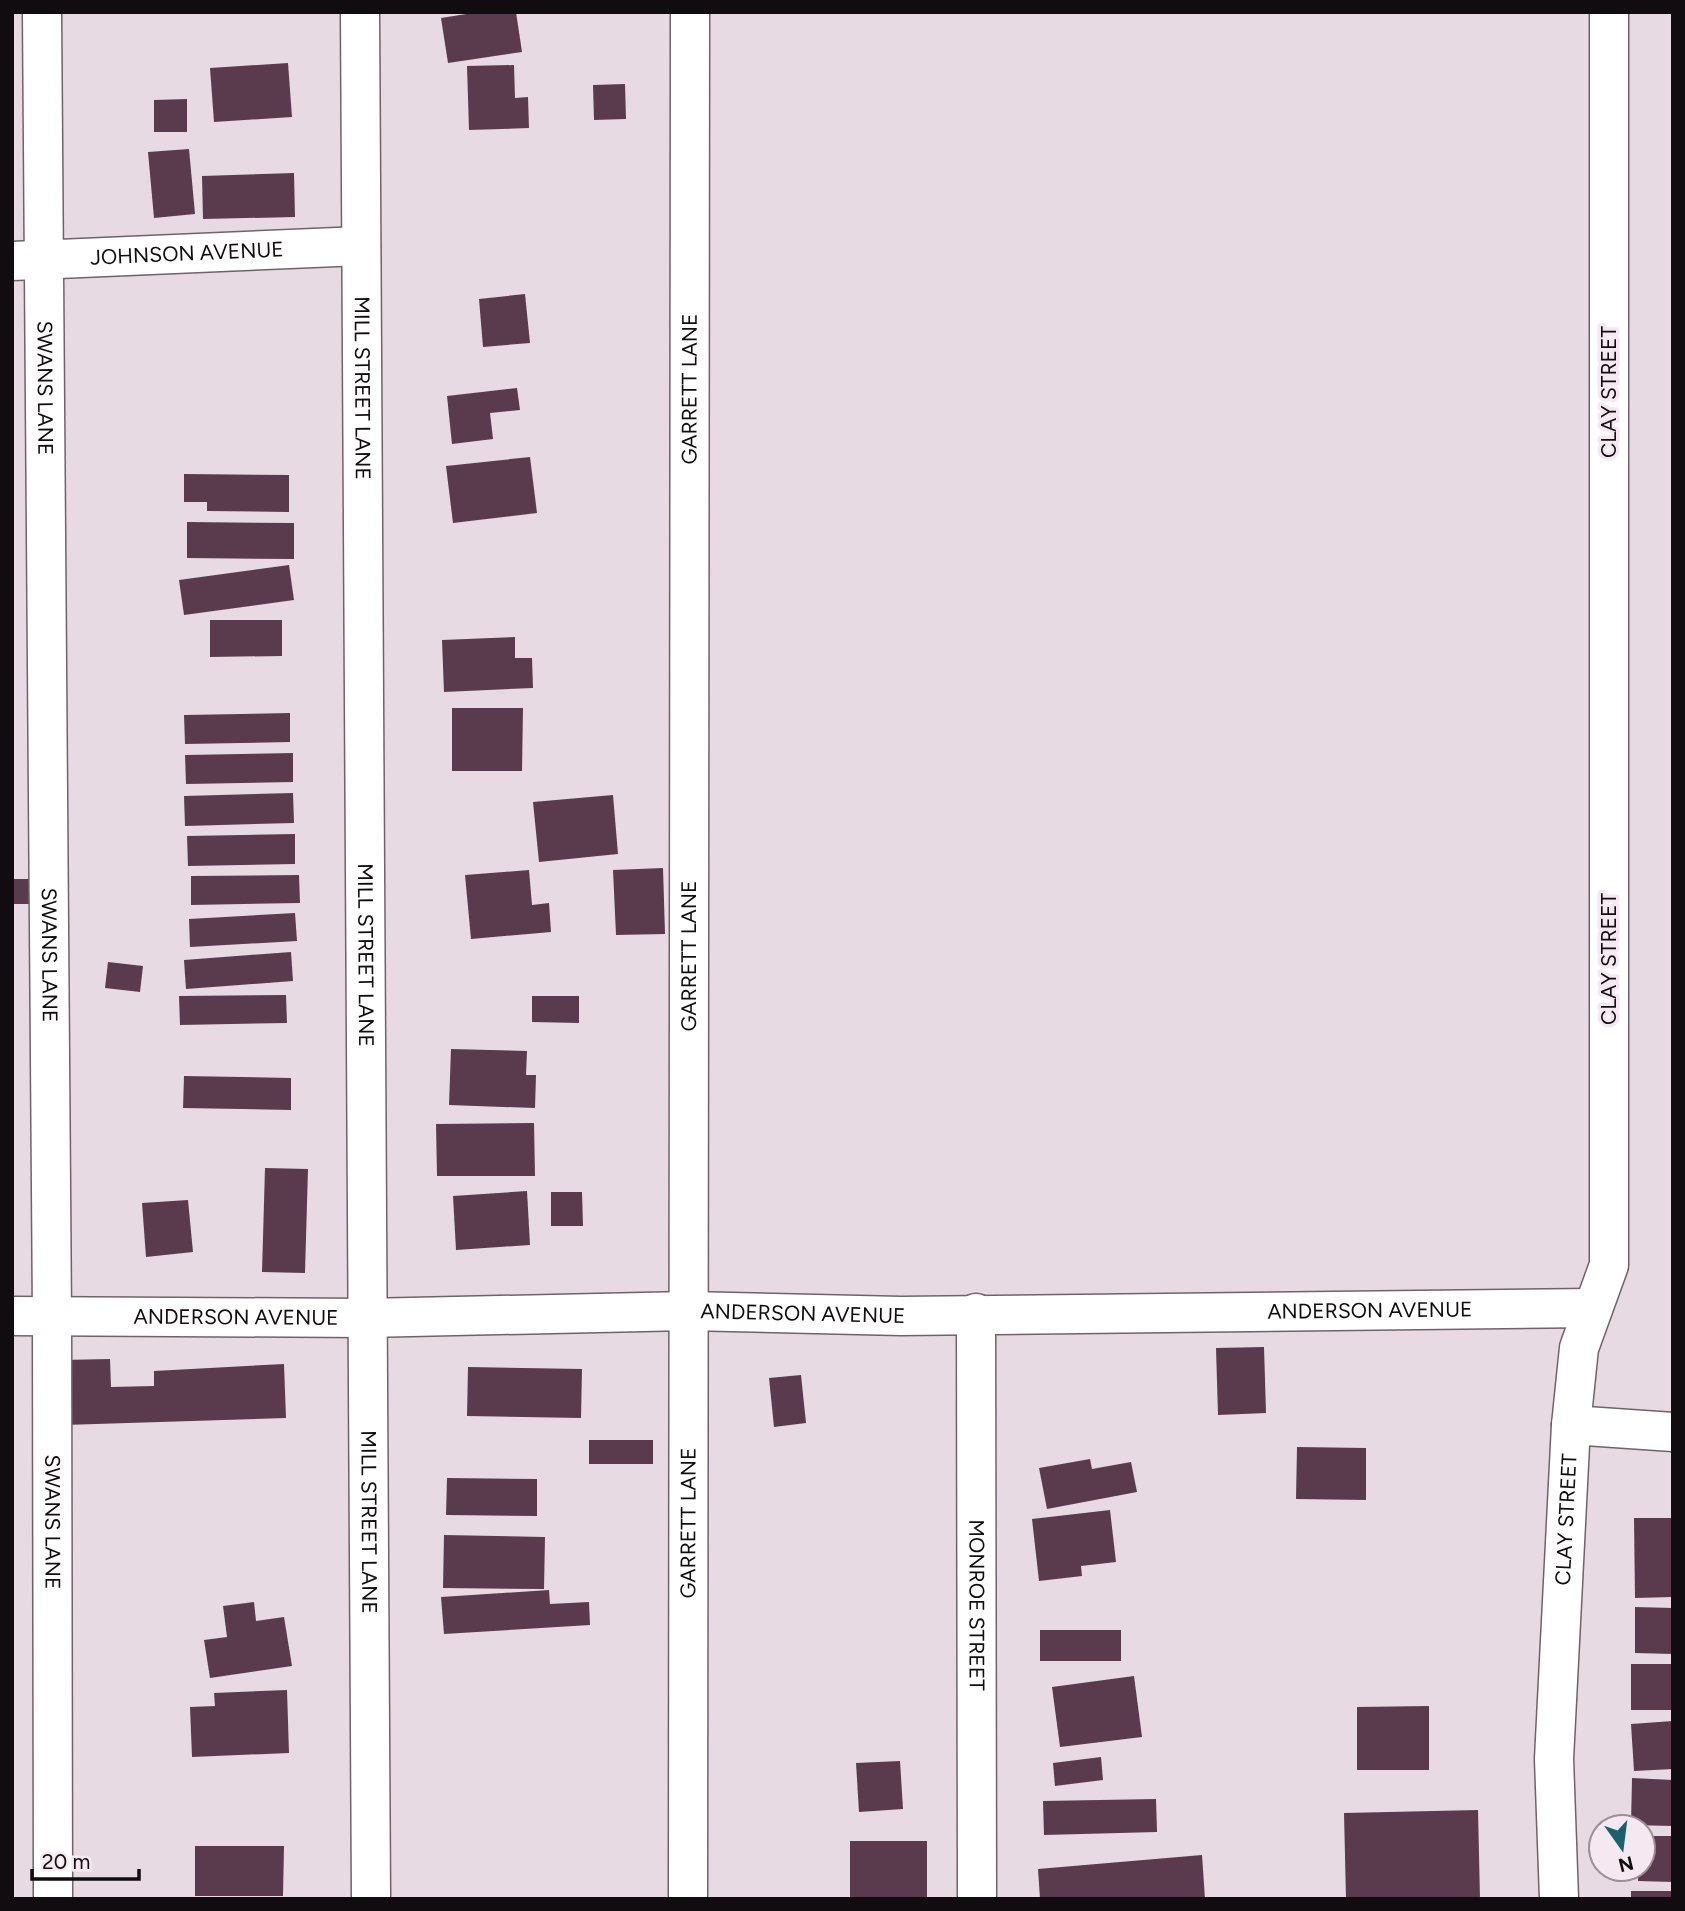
<svg xmlns="http://www.w3.org/2000/svg" width="1685" height="1911" viewBox="0 0 1685 1911" font-family="Figtree,sans-serif">
<rect width="100%" height="100%" fill="#e8dae2"/>
<!-- building -->
<g fill="#593b4d">
<path d="M479 12H516L522 52 448 63 441 18Z"/>
<path d="M288 63 292 117 214 122 210 68Z"/>
<path d="M514 65 515 98 528 97 529 128 469 130 467 66Z"/>
<path d="M625 84 626 119 594 120 593 85Z"/>
<path d="M187 99V132H154V100Z"/>
<path d="M189 149 195 214 154 218 148 152Z"/>
<path d="M294 173 295 217 203 219 202 176Z"/>
<path d="M525 294 530 343 483 347 479 299Z"/>
<path d="M517 388 520 410 490 413 493 439 452 444 447 396Z"/>
<path d="M530 457 537 513 453 523 446 466Z"/>
<path d="M184 474 289 475V512L207 511V502H184Z"/>
<path d="M187 522 294 523V559L187 558Z"/>
<path d="M289 565 294 600 184 615 179 580Z"/>
<path d="M210 620H282V656L210 657Z"/>
<path d="M515 637V658H532L533 688 444 692 442 640Z"/>
<path d="M452 708H523L522 771H452Z"/>
<path d="M290 713V742L185 744 184 715Z"/>
<path d="M293 753V782L186 784 185 755Z"/>
<path d="M293 793 294 823 185 826 184 796Z"/>
<path d="M613 795 618 854 539 862 533 802Z"/>
<path d="M295 834V864L188 866 187 836Z"/>
<path d="M663 868 665 934 616 935 613 870Z"/>
<path d="M529 870 532 905 549 903 551 932 471 939 465 875Z"/>
<path d="M299 875 300 903 191 905V876Z"/>
<rect x="12" y="879" width="29" height="25"/>
<path d="M295 913 297 941 190 947 189 919Z"/>
<path d="M291 952 293 981 186 989 184 960Z"/>
<path d="M108 962 143 966 140 992 105 988Z"/>
<path d="M286 995 287 1023 180 1025 179 996Z"/>
<path d="M532 996H579V1023L532 1022Z"/>
<path d="M451 1049 527 1051 526 1075H536L535 1108 449 1105Z"/>
<path d="M184 1076 291 1078V1110L183 1108Z"/>
<path d="M534 1123 535 1176H437L436 1124Z"/>
<path d="M265 1168 308 1169 305 1273 262 1272Z"/>
<path d="M527 1191 530 1245 456 1250 453 1196Z"/>
<path d="M551 1192H582L583 1226H551Z"/>
<path d="M188 1200 193 1252 146 1257 142 1203Z"/>
<path d="M1264 1347 1266 1413 1218 1415 1216 1348Z"/>
<path d="M110 1359 111 1387 154 1386V1371L284 1364 286 1418 64 1425 62 1360Z"/>
<path d="M468 1367 582 1369 581 1418 467 1416Z"/>
<path d="M801 1375 806 1423 774 1427 769 1378Z"/>
<rect x="589" y="1440" width="64" height="24"/>
<path d="M1297 1447 1366 1448V1500L1296 1499Z"/>
<path d="M1090 1459 1092 1469 1131 1462 1137 1492 1047 1509 1039 1468Z"/>
<path d="M447 1478 537 1479V1516L446 1515Z"/>
<path d="M1110 1510 1116 1562 1081 1566 1082 1576 1039 1581 1032 1519Z"/>
<path d="M1634 1518H1673V1597L1635 1598Z"/>
<path d="M444 1535 545 1537 544 1589 443 1588Z"/>
<path d="M549 1590 550 1604 589 1602 590 1625 444 1634 441 1597Z"/>
<path d="M254 1602 256 1621 284 1617 292 1666 210 1678 204 1640 227 1637 223 1606Z"/>
<path d="M1635 1607 1673 1608V1654L1635 1653Z"/>
<rect x="1040" y="1630" width="81" height="31"/>
<rect x="1631" y="1664" width="42" height="46"/>
<path d="M1134 1676 1142 1737 1060 1747 1052 1687Z"/>
<path d="M287 1690 289 1753 192 1757 190 1707 215 1706 214 1693Z"/>
<path d="M1429 1706V1770H1357V1707Z"/>
<path d="M1673 1721V1769L1634 1771 1631 1724Z"/>
<path d="M1101 1757 1103 1780 1055 1786 1053 1763Z"/>
<path d="M900 1761 903 1809 859 1812 856 1763Z"/>
<path d="M1632 1778 1673 1780V1826L1631 1825Z"/>
<path d="M1156 1799 1157 1832 1044 1835 1043 1801Z"/>
<path d="M1478 1810 1480 1899H1346L1344 1813Z"/>
<path d="M1643 1836H1673V1882L1638 1881V1869H1643Z"/>
<rect x="850" y="1841" width="77" height="58"/>
<path d="M195 1846H284L283 1896H195Z"/>
<path d="M1202 1855 1205 1899H1040L1038 1869Z"/>
<rect x="1631" y="1891" width="42" height="8"/>
</g>
<g fill="none" stroke-linecap="round" stroke-linejoin="round">
<!-- minor casing -->
<g stroke="#6f636a" stroke-width="41">
<g id="minor">
<path id="s1" d="M42 12 52 1318 53 1899"/>
<path id="s2" d="M360 12 371 1899"/>
<path id="s3" d="M12 261 361 246"/>
<path id="s4" d="M976 1313 977 1899"/>
<path id="s5" d="M12 1316 366 1318 688 1311 901 1316 1593 1308"/>
<path d="M1571 1425 1673 1432"/>
<path id="s6" d="M688 1899 690 12"/>
<path id="s7" d="M1559 1899 1554 1759 1571 1425 1579 1348 1609 1265V12"/>
</g>
</g>
<!-- minor -->
<use href="#minor" stroke="#fff" stroke-width="38"/>
</g>
<g text-anchor="middle" stroke-width="7" stroke-linejoin="round" paint-order="stroke">
<!-- street labels -->
<g font-size="21" fill="#100c0f" stroke="#f6e8f0">
<text dy="7" stroke="none"><textPath href="#s3" startOffset="175">JOHNSON AVENUE</textPath></text>
<text dy="7" stroke="none"><textPath href="#s1" startOffset="376">SWANS LANE</textPath></text>
<text dy="7" stroke="none"><textPath href="#s2" startOffset="376">MILL STREET LANE</textPath></text>
<text dy="7" stroke="none"><textPath href="#s6" startOffset="1510">GARRETT LANE</textPath></text>
<text transform="translate(1609 392) rotate(-90)" y="7">CLAY STREET</text>
<text dy="7" stroke="none"><textPath href="#s1" startOffset="943">SWANS LANE</textPath></text>
<text dy="7" stroke="none"><textPath href="#s6" startOffset="943">GARRETT LANE</textPath></text>
<text dy="7" stroke="none"><textPath href="#s2" startOffset="943">MILL STREET LANE</textPath></text>
<text transform="translate(1609 959) rotate(-90)" y="7">CLAY STREET</text>
<text dy="7" stroke="none"><textPath href="#s5" startOffset="1358">ANDERSON AVENUE</textPath></text>
<text dy="7" stroke="none"><textPath href="#s5" startOffset="791">ANDERSON AVENUE</textPath></text>
<text dy="7" stroke="none"><textPath href="#s5" startOffset="224">ANDERSON AVENUE</textPath></text>
<text dy="7" stroke="none"><textPath href="#s7" startOffset="380">CLAY STREET</textPath></text>
<text dy="7" stroke="none"><textPath href="#s1" startOffset="1510">SWANS LANE</textPath></text>
<text dy="7" stroke="none"><textPath href="#s2" startOffset="1510">MILL STREET LANE</textPath></text>
<text dy="7" stroke="none"><textPath href="#s6" startOffset="376">GARRETT LANE</textPath></text>
<text dy="7" stroke="none"><textPath href="#s4" startOffset="292">MONROE STREET</textPath></text>
</g>
</g>
<!-- border -->
<rect width="1685" height="1911" fill="none" stroke="#100c0f" stroke-width="28"/>
<!-- north arrow -->
<g transform="translate(1622 1848) rotate(166)"><circle r="33" fill="#f6e8f0" stroke="#9a9096" stroke-width="2"/>
<path d="M0-5L12 26L0 18L-12 26Z" fill="#17626e"/>
<text y="-10" font-size="19" font-weight="bold" text-anchor="middle" fill="#100c0f">N</text>
</g>
<!-- scale -->
<path d="M32 1869v10h107v-10" fill="none" stroke="#100c0f" stroke-width="3.5"/>
<text x="42" y="1869" font-size="21" fill="#100c0f" stroke="#f6e8f0" stroke-width="5" paint-order="stroke">20 m</text>
</svg>
